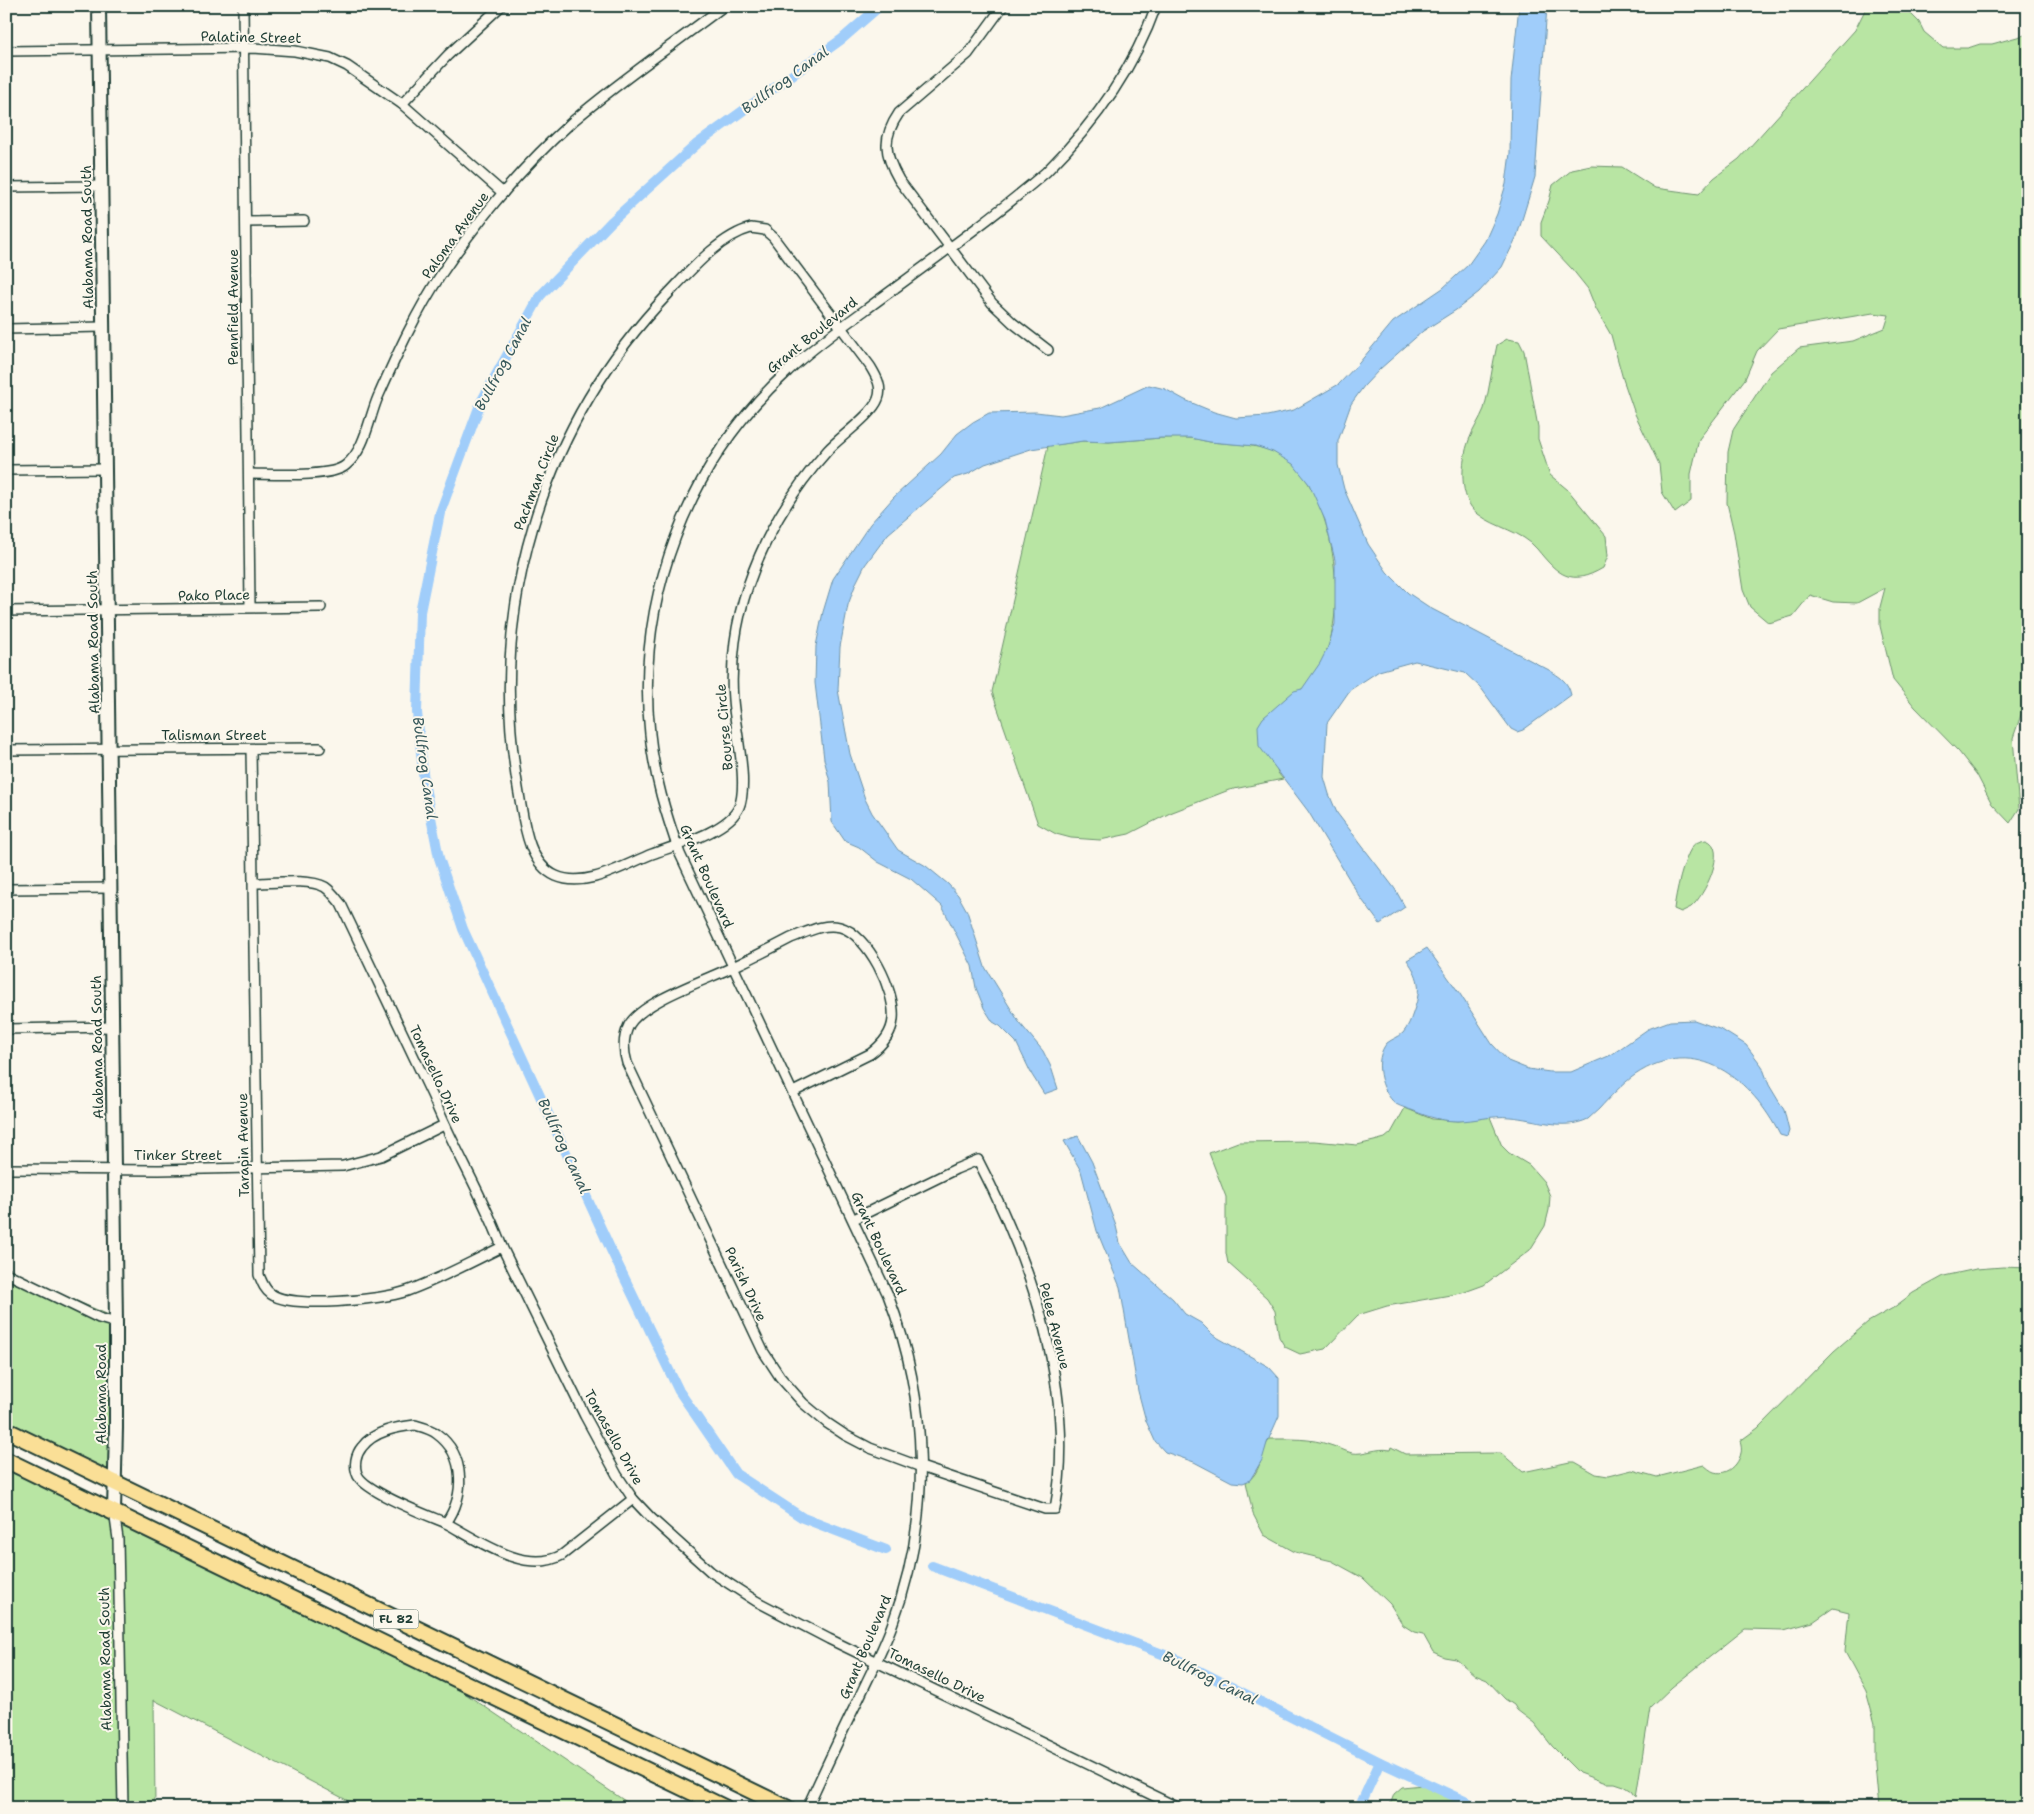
<svg xmlns="http://www.w3.org/2000/svg" width="2034" height="1814" viewBox="0 0 2034 1814" font-family="'Shantell Sans',sans-serif">
<rect width="100%" height="100%" fill="#fbf7ec"/>
<filter id="ink" filterUnits="userSpaceOnUse"><feTurbulence type="fractalNoise" baseFrequency=".02" numOctaves="2"/><feDisplacementMap in="SourceGraphic" scale="10" xChannelSelector="R" yChannelSelector="G"/><feConvolveMatrix kernelMatrix="1 2 1 2 8 2 1 2 1" color-interpolation-filters="sRGB"/></filter>
<g filter="url(#ink)">
<!-- green -->
<g fill="#b8e5a3" stroke="#6c916c">
<path d="M1867 6H1903L1919 22 1924 32 1943 48H1968L1980 44H1992L2028 34V706L2023 709 2013 738 2019 809 2010 823 1992 804 1977 775 1959 752 1915 707 1893 680 1880 626V607L1885 588 1857 603 1833 602 1810 595 1793 616 1769 623 1750 607 1743 590 1734 533 1727 503 1728 452 1733 430 1771 372 1799 348 1853 341 1885 328 1889 315 1873 313 1778 329 1757 351 1745 379 1699 439 1691 474V501L1675 513 1662 492 1659 464 1635 414 1623 379 1611 335 1596 309 1588 289 1572 269 1541 236V222L1549 201 1553 185 1572 170 1591 166 1622 167 1655 188 1699 194 1714 178 1739 159 1855 30Z"/>
<path d="M1507 339 1519 341 1524 351 1538 427V439L1550 475 1568 490 1606 536 1608 556 1603 568C1571 587 1558 575 1537 549 1522 531 1496 528 1478 514 1458 499 1461 461 1469 440 1473 429 1480 419 1484 409 1490 388 1492 366 1497 345Z"/>
<path d="M1161 438C1170 438 1179 437 1188 438 1196 438 1203 441 1210 442 1239 445 1270 443 1293 464 1335 503 1350 616 1320 664 1315 671 1309 683 1302 689 1299 691 1295 691 1292 693 1282 702 1273 711 1263 718L1278 773 1283 779 1229 790 1170 813 1129 834 1100 840 1071 838 1056 834 1038 824 992 692 1048 446 1083 441 1109 442Z"/>
<path d="M1706 840C1729 847 1704 897 1691 907 1688 909 1684 910 1681 912L1674 909C1676 892 1683 861 1692 847 1695 842 1701 841 1706 840Z"/>
<path d="M1405 1108 1432 1119 1458 1121 1490 1117 1502 1146 1509 1153 1529 1165 1544 1182 1550 1196 1549 1210 1545 1226 1530 1250 1484 1285 1462 1293 1387 1306 1358 1315 1325 1349 1300 1354 1285 1347 1279 1337 1275 1311 1267 1298 1228 1263 1226 1253V1197L1209 1153 1238 1142 1314 1141 1357 1145 1374 1141 1385 1138 1391 1133Z"/>
<path d="M2003 1267 2028 1268V1808H1879L1875 1764V1724L1866 1691 1845 1652 1849 1612 1833 1608 1813 1622 1784 1630 1745 1629 1672 1687 1650 1708 1636 1797 1632 1791 1624 1786 1615 1783H1606L1579 1773 1552 1746 1534 1723 1517 1710 1514 1705 1505 1699 1487 1680 1475 1675 1456 1659 1444 1657 1433 1652 1423 1634 1414 1632 1403 1625 1390 1604 1363 1578 1332 1561 1295 1552 1264 1535 1253 1514 1246 1482C1261 1475 1261 1452 1269 1439 1290 1439 1311 1438 1330 1445 1338 1447 1344 1451 1352 1453 1365 1455 1377 1447 1390 1450L1391 1447 1405 1454 1501 1453 1523 1472 1570 1462H1575L1596 1474 1608 1476 1632 1470 1657 1477 1704 1465C1706 1467 1711 1471 1714 1472 1732 1477 1746 1456 1740 1441L1758 1428 1834 1351 1868 1322 1893 1308 1913 1293 1944 1276 1976 1269Z"/>
<path d="M6 1270 111 1316 110 1474 6 1424Z"/>
<path d="M6 1466 442 1678 631 1805 630 1808H362L154 1700 155 1808H6Z"/>
<path d="M1423 1785 1472 1808H1389L1394 1794 1402 1787Z"/>
</g>
<!-- water -->
<g fill="#a0cdfa" stroke="#6c93ab">
<path d="M1519 6H1547L1535 177 1517 236 1502 267 1479 292 1456 310 1423 331 1380 369 1364 386 1351 404 1338 441V465L1344 489 1368 544 1387 572 1408 593 1432 609 1549 670C1560 677 1568 681 1571 695L1523 730 1517 732 1511 729 1481 688 1465 673 1415 661 1379 671 1350 690 1327 723 1324 777 1329 794 1337 813 1395 889 1405 907 1380 924 1360 897 1308 811 1259 746 1258 726 1263 718 1294 691 1302 689 1320 663 1328 647 1335 624V560L1325 520 1309 484 1293 464 1273 452 1255 446 1210 442 1190 438H1161L1109 442 1083 441 1031 449 985 464 968 474 954 478 888 534 865 565 856 583 848 605 840 647 838 690 850 754 865 799 872 813 898 850 926 866 948 884 958 895 967 911 985 967 1019 1022 1043 1051 1051 1067 1058 1089 1044 1094 1032 1075 1016 1042 1000 1026 993 1022 984 1008 976 988 972 966 942 906 911 879 878 862 859 847 845 841 832 822 830 782 824 759 815 683 816 646 823 612 833 579 870 524 894 497 941 454 957 434 973 422 989 413 1036 412 1061 415 1100 408 1149 385 1165 389 1185 400 1214 412 1236 418 1267 416 1294 410 1339 384 1359 363 1393 322 1443 288 1468 265 1485 241 1497 214 1506 184 1510 153 1511 81Z"/>
<path d="M1427 948 1460 994 1492 1044 1508 1061 1528 1069 1550 1072H1571L1611 1055 1648 1029 1670 1021 1694 1020 1722 1030 1746 1045 1762 1066 1769 1085 1784 1110 1789 1131 1787 1137 1780 1135C1752 1080 1697 1033 1635 1075 1622 1084 1610 1097 1599 1109 1595 1112 1592 1116 1588 1119 1563 1131 1536 1119 1510 1117 1492 1115 1475 1121 1458 1121 1442 1121 1428 1117 1414 1111 1409 1109 1401 1107 1396 1104 1380 1091 1373 1059 1387 1043 1392 1039 1399 1037 1403 1033 1408 1027 1411 1019 1413 1013 1421 991 1421 979 1407 960Z"/>
<path d="M1078 1136 1092 1162 1116 1226 1120 1243 1132 1263 1173 1299 1185 1314 1201 1323 1213 1335 1269 1367 1279 1378V1416L1267 1443 1262 1460 1250 1480 1243 1483 1232 1482 1194 1462 1165 1452 1155 1441 1146 1421 1138 1391 1120 1287 1097 1231 1081 1171 1064 1141Z"/>
</g>
<g fill="none" stroke-linecap="round" stroke-linejoin="round">
<!-- canal -->
<g stroke="#a0cdfa" stroke-width="10">
<path d="M880 6 842 39 697 144 611 222 540 296 481 402 440 513 420 612 417 712 424 782 439 858 463 929 611 1250 679 1391 736 1474 803 1518 886 1550"/>
<path d="M932 1566 1178 1660 1380 1762 1480 1808"/>
<path d="M1359 1808 1380 1762"/>
</g>
<!-- street casing -->
<g stroke="#1f3d34" stroke-width="12">
<g id="street">
<path d="M243 6 250 607"/>
<path d="M1003 6 968 54 899 113C882 138 884 154 899 180L992 303 1013 323 1048 350"/>
<path d="M6 51 253 48 295 51 330 58 347 66 402 104 503 193"/>
<path d="M402 104 448 55 501 6"/>
<path d="M6 187 102 186"/>
<path d="M246 222 304 221"/>
<path d="M751 228 765 230 773 237 870 366C876 376 883 387 878 399 872 415 841 436 828 450 792 490 765 535 748 586 736 621 730 663 733 700 735 728 749 783 739 807 728 832 676 845 652 854 624 865 586 889 556 876 527 863 524 821 519 794 486 612 540 428 668 294 690 271 720 236 751 228Z"/>
<path d="M6 329 103 327"/>
<path d="M6 470 105 469"/>
<path d="M249 474C270 474 332 478 346 465 365 450 369 418 378 397 397 354 416 312 442 273 479 218 524 165 573 121 621 80 674 44 724 6"/>
<path d="M6 611 321 607"/>
<path d="M251 749 259 1275C262 1282 264 1289 271 1294 292 1309 382 1300 407 1291 440 1279 471 1262 502 1247"/>
<path d="M6 750 320 748"/>
<path d="M254 883C272 883 309 878 325 887 332 892 336 898 341 904L433 1097C453 1148 483 1195 502 1247L585 1416 617 1475 633 1499 651 1518 711 1572 756 1601 829 1639 1179 1808"/>
<path d="M6 889 111 888"/>
<path d="M6 1029 112 1027"/>
<path d="M793 1092 870 1054C882 1045 892 1034 893 1019 896 992 868 934 840 927 823 923 807 932 791 938 772 948 752 958 733 967 706 980 643 1001 629 1025 623 1037 623 1050 627 1063L763 1351 780 1377 803 1403 827 1423 845 1435 870 1448 921 1467 1045 1509H1055C1077 1393 1031 1262 978 1160L956 1169 854 1219"/>
<path d="M6 1169 159 1170 343 1166 381 1156 444 1125"/>
<path d="M6 1273 99 1318 116 1323"/>
<path d="M415 1425C422 1427 431 1429 437 1434 466 1455 465 1496 446 1523 427 1515 368 1493 358 1476 353 1466 356 1454 362 1447 374 1431 397 1427 415 1425Z"/>
<path d="M114 1511 118 1539 123 1808"/>
<path d="M446 1523C479 1541 526 1575 562 1555L633 1499"/>
<path d="M807 1808C824 1771 841 1734 859 1698 870 1674 883 1650 892 1625 932 1519 929 1401 888 1295L680 854C666 815 654 776 650 734 635 600 688 462 788 371 812 348 839 329 865 310 926 265 989 221 1046 172 1094 124 1133 71 1156 6"/>
</g>
</g>
<!-- secondary casing -->
<g stroke="#1f3d34" stroke-width="16">
<path id="secondary" d="M99 6 116 1323V1428L114 1511"/>
</g>
<!-- highway casing -->
<g stroke="#1f3d34" stroke-width="19">
<g id="highway">
<path d="M6 1430 787 1808"/>
<path d="M6 1460 444 1673 725 1808"/>
</g>
</g>
<!-- street -->
<use href="#street" stroke="#fbf7ec" stroke-width="9"/>
<!-- secondary -->
<use href="#secondary" stroke="#fbf7ec" stroke-width="12"/>
<!-- highway -->
<use href="#highway" stroke="#fadf96" stroke-width="15"/>
</g>
</g>
<g text-anchor="middle" stroke-width="4" stroke-linejoin="round" paint-order="stroke">
<!-- shield labels -->
<rect fill="#fbf7ec" stroke="#61756b" stroke-width="1" x="373.5" y="1609.5" width="45" height="19" rx="4"/>
<g font-size="12" font-weight="bold" fill="#1f3d34">
<text x="396" y="1623">FL 82</text>
</g>
<!-- street labels -->
<g font-size="14" fill="#1f3d34" stroke="#fbf7ec">
<text transform="translate(251 37) rotate(1)" y="5">Palatine Street</text>
<text transform="translate(455 235) rotate(-54)" y="5">Paloma Avenue</text>
<text transform="translate(87 237) rotate(-91)" y="5">Alabama Road South</text>
<text transform="translate(233 307) rotate(-90)" y="5">Pennfield Avenue</text>
<text transform="translate(812 335) rotate(-39)" y="5">Grant Boulevard</text>
<text transform="translate(536 482) rotate(-69)" y="5">Pachman Circle</text>
<text transform="translate(214 595) rotate(-1)" y="5">Pako Place</text>
<text transform="translate(93 642) rotate(-91)" y="5">Alabama Road South</text>
<text transform="translate(724 727) rotate(-95)" y="5">Bourse Circle</text>
<text x="214" y="740">Talisman Street</text>
<text transform="translate(707 876) rotate(66)" y="5">Grant Boulevard</text>
<text transform="translate(97 1047) rotate(-91)" y="5">Alabama Road South</text>
<text transform="translate(436 1074) rotate(65)" y="5">Tomasello Drive</text>
<text transform="translate(243 1145) rotate(-91)" y="5">Tarapin Avenue</text>
<text x="178" y="1160">Tinker Street</text>
<text transform="translate(879 1243) rotate(65)" y="5">Grant Boulevard</text>
<text transform="translate(746 1284) rotate(65)" y="5">Parish Drive</text>
<text transform="translate(1055 1326) rotate(76)" y="5">Pelee Avenue</text>
<text transform="translate(101 1394) rotate(-90)" y="5">Alabama Road</text>
<text transform="translate(614 1437) rotate(61)" y="5">Tomasello Drive</text>
<text transform="translate(865 1647) rotate(-67)" y="5">Grant Boulevard</text>
<text transform="translate(105 1659) rotate(-91)" y="5">Alabama Road South</text>
<text transform="translate(937 1675) rotate(26)" y="5">Tomasello Drive</text>
</g>
<!-- water labels -->
<g font-size="15" font-style="italic" fill="#395a5c" stroke="#fbf7ec">
<text transform="translate(785 80) rotate(-36)" y="5">Bullfrog Canal</text>
<text transform="translate(503 364) rotate(-62)" y="5">Bullfrog Canal</text>
<text transform="translate(425 768) rotate(82)" y="5">Bullfrog Canal</text>
<text transform="translate(564 1146) rotate(65)" y="5">Bullfrog Canal</text>
<text transform="translate(1210 1678) rotate(26)" y="5">Bullfrog Canal</text>
</g>
</g>
<!-- margin -->
<rect width="2034" height="1814" fill="none" stroke="#fbf7ec" stroke-width="25"/>
<rect x="12" y="12" width="2009" height="1789" fill="none" stroke="#1f3d34" stroke-width="2" filter="url(#ink)"/>
</svg>
